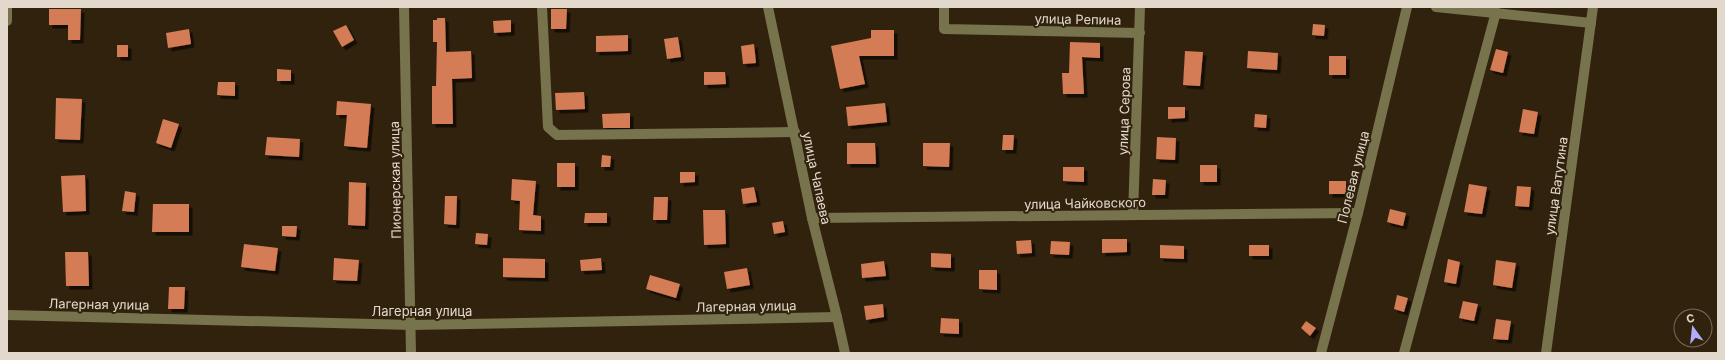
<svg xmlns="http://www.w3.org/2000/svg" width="1725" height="360" viewBox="0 0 1725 360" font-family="Inter,sans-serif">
<defs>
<filter id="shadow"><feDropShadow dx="3.5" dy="3.5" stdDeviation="0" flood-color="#0009"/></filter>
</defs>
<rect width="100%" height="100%" fill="#31220d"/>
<!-- building -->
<g fill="#d47b54" filter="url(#shadow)">
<path d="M49 9H81L80 40H68V25H49Z"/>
<path d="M551 9H567L566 29H551Z"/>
<path d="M437 18H445L446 52 471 51 472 78 452 79 453 124H432V86H436L437 42H433V20H437Z"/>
<path d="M511 20V32L494 33 493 21Z"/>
<path d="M1313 24 1325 25 1324 36 1312 35Z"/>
<path d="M346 25 354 40 342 47 333 31Z"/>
<path d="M189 29 191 44 168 48 166 33Z"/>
<path d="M871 30H894V56H859L865 84 840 89 831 46 871 38Z"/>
<path d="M628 35V51L596 52V36Z"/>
<path d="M678 37 681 57 667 59 664 39Z"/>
<path d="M1070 42 1100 43V58L1082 57 1084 94H1063L1062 73H1069Z"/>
<path d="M754 44 756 63 743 64 741 46Z"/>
<rect x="117" y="45" width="11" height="12"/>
<path d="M1496 49 1508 52 1503 73 1490 70Z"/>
<path d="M1185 51 1203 52 1200 86 1183 85Z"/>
<path d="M1248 51 1278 53 1277 70 1247 68Z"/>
<rect x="1329" y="56" width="17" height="19"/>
<path d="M277 69 291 70V81H277Z"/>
<path d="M704 72H725L726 84 704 85Z"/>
<path d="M218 82H235V96L217 95Z"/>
<path d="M584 92 585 109 556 110 555 93Z"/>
<path d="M56 98 82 99 80 140 55 139Z"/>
<path d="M337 101 371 104 367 148 344 146 347 115H336Z"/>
<path d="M885 103 887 122 848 126 846 107Z"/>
<path d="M1168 107H1185V118L1168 119Z"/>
<path d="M1523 109 1538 112 1534 134 1519 132Z"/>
<path d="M630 113V128H603L602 114Z"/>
<path d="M1255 114 1267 115 1266 128 1254 127Z"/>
<path d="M163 119 179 124 171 148 156 143Z"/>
<path d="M1003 135H1014L1013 150H1002Z"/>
<path d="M267 137 300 139 299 157 265 155Z"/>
<path d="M1157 137 1176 138 1175 160 1156 159Z"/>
<path d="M847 143H875L876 164H847Z"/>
<path d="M923 143H950L949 167 923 166Z"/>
<path d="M602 155 611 156 610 167H601Z"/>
<rect x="557" y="163" width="18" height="24"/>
<rect x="1200" y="165" width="17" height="17"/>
<path d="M1063 167H1084V182L1063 181Z"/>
<path d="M680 172H695V182L680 183Z"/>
<path d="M85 175 86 211 63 212 61 176Z"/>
<path d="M512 179 536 181 533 215 541 216V231L519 230 520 201 511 200Z"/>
<path d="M1153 179 1166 180 1165 195H1152Z"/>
<rect x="1329" y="181" width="17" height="13"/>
<path d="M349 182 366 183 365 226 348 225Z"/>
<path d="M1469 184 1487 187 1482 214 1464 212Z"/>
<path d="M1517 186 1531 187 1529 207 1515 206Z"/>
<path d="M754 187 757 202 743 204 741 189Z"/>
<path d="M125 191 136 193 134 212 122 211Z"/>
<path d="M445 196H457L456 225 444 224Z"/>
<path d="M654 197H668L667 220H653Z"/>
<path d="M153 204H189V232H152Z"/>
<path d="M1390 209 1406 213 1403 226 1387 222Z"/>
<path d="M703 210H725L726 244 704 245Z"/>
<path d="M585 213H607V223H584Z"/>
<path d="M783 221 785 232 774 234 772 223Z"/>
<path d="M282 226H297L296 237 282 236Z"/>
<path d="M476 233 488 234 487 245 475 244Z"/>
<path d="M1102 239H1127V252L1102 253Z"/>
<path d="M1031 240 1032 253 1017 254 1016 241Z"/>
<path d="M1051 241 1070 242 1069 255 1050 254Z"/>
<path d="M244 244 278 248 275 271 241 267Z"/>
<path d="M1160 245 1184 246V259L1160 258Z"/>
<rect x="1249" y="245" width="20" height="11"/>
<path d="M65 252H88L89 286H66Z"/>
<path d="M931 253 951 254V268L931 267Z"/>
<path d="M334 258 359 260 357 281 333 280Z"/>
<path d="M503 258 545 259V278L503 277Z"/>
<path d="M601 258 602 270 581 271 580 260Z"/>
<path d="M1448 259 1460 262 1456 284 1444 282Z"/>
<path d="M1496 260 1516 263 1512 288 1493 285Z"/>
<path d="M884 261 886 276 862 278 861 264Z"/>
<path d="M747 268 750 285 727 289 724 272Z"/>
<path d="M979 270H997V290L979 289Z"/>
<path d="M650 275 680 284 676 298 646 289Z"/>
<path d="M169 287H185L184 309H168Z"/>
<path d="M1397 295 1408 298 1404 312 1394 309Z"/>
<path d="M1463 301 1478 304 1474 321 1459 318Z"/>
<path d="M883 304 884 317 866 320 864 306Z"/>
<path d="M941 318 959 319V334L940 333Z"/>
<path d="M1496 319 1511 321 1508 340 1493 339Z"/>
<path d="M1306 321 1316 328 1310 336 1301 328Z"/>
</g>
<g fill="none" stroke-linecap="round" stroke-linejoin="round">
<!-- minor -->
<g stroke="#77734d" stroke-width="10">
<path d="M404 7 411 353"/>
<path d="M542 7 548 127 557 135 795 132"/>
<path d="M768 7 812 218 837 317 845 353"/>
<path d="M944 7V29L1140 33"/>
<path d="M1436 7 1591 23"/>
<path d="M7 21V7"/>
<path d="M1133 215 1140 7"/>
<path d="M812 218 1358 213"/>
<path d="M7 315 412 325 837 317"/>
<path d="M1321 353 1358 213 1407 7"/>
<path d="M1404 353 1496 12"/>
<path d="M1546 353 1593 7"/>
</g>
</g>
<g text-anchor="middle" stroke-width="4" stroke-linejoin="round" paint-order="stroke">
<!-- street labels -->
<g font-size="13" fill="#e2d8cb" stroke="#31220d">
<text transform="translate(1078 19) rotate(1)" y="5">улица Репина</text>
<text transform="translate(1124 111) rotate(-88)" y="5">улица Серова</text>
<text transform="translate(1353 177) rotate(-76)" y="5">Полевая улица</text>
<text transform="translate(817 178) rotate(78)" y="5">улица Чапаева</text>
<text transform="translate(395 180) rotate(-91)" y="5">Пионерская улица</text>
<text transform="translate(1556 186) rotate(-82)" y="5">улица Ватутина</text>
<text transform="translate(1085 203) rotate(-1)" y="5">улица Чайковского</text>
<text transform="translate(99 304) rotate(1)" y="5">Лагерная улица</text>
<text transform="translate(746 306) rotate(-1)" y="5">Лагерная улица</text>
<text x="422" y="316">Лагерная улица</text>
</g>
</g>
<!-- border -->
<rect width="1725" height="360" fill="none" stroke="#e2d8cb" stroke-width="16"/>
<!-- north arrow -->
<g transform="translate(1693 328) rotate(345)"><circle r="19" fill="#31220d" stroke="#786b59"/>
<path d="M0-3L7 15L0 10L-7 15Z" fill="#b1adfa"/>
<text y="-6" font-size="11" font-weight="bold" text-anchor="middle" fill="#e2d8cb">С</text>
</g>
</svg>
